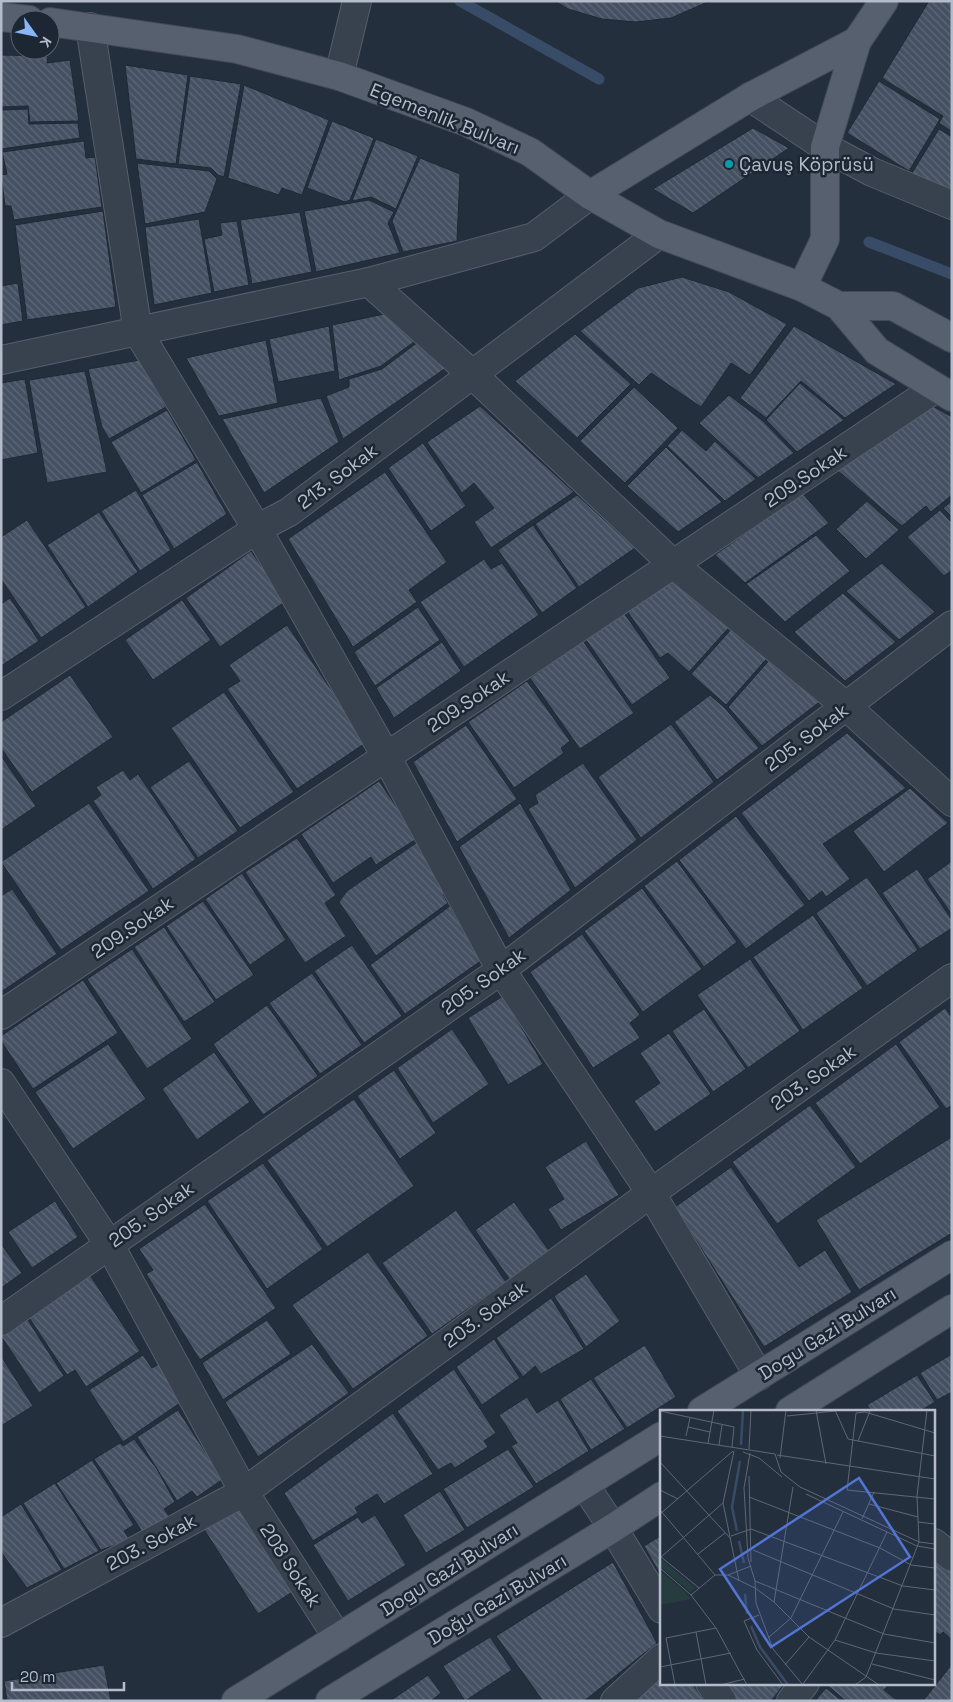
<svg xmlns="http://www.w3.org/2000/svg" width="953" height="1702" viewBox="0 0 953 1702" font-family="'Space Grotesk',sans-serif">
<defs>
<pattern id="building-back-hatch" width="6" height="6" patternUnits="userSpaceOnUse" patternTransform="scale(1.25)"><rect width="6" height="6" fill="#455162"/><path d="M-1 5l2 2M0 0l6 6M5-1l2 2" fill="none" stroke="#5d6877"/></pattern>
</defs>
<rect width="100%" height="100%" fill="#242f3e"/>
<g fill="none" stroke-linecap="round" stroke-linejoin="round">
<!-- stream -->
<g stroke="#394c67" stroke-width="11">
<path d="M460 1 599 79"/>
<path d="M869 242 952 274"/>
</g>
</g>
<!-- building -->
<g fill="url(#building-back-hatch)" stroke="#1f2835">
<path d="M555 1H710L671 18 636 22 602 19 568 9Z"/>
<path d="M929 1H952L951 131 939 123 943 116 882 78Z"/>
<path d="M1 55 48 56 47 63 70 60 79 121 30 122 28 106 1 107Z"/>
<path d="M125 65 188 75 176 164 136 159Z"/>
<path d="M190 76 241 84 224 177 218 175 211 168 178 164Z"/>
<path d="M879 81 940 119 909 171 847 133Z"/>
<path d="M244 85 329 120 302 195 282 188 279 195 228 178Z"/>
<path d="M28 109 29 124 78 123 80 138 1 149V110Z"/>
<path d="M332 121 374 138 350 200 345 202 307 188Z"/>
<path d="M753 128 789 148 693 213 653 189Z"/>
<path d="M939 129 952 137V197L912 173Z"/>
<path d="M376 139 418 156 396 209 371 197 352 201Z"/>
<path d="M84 141 86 158 95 157 102 207 14 220 11 206H5L1 175 7 174 2 152Z"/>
<path d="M420 158 460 174 457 241 403 252 392 221Z"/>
<path d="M137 163 209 171 217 179 205 212 145 224Z"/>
<path d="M369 200 394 212 388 223 400 253 316 272 304 211Z"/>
<path d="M103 211 116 307 27 320 15 225Z"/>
<path d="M300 212 312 272 252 284 240 220Z"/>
<path d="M199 219 212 293 154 305 145 227Z"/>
<path d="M237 221 249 285 214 292 204 239 222 235 220 223Z"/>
<path d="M682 277 729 292 787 324 750 375 731 363 701 407 651 373 639 385 580 331 638 288Z"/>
<path d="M18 283 23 321 1 325V286Z"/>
<path d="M389 313 418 339 381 366 339 380 332 325Z"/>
<path d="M329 326 335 371 278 382 269 339Z"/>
<path d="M794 326 896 384 845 418 801 381 766 418 740 398Z"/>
<path d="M575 334 631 384 577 438 515 381Z"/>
<path d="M266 340 278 403 219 416 186 358Z"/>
<path d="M418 342 446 368 343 439 326 396 349 387V379L382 369Z"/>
<path d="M140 360 166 407 109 439 102 427 88 369Z"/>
<path d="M85 371 107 472 47 483 29 380Z"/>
<path d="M25 379 38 453 1 460V383Z"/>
<path d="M800 383 844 420 797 452 766 420Z"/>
<path d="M634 387 678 428 625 483 580 441Z"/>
<path d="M729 395 763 421 794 453 758 478 699 423Z"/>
<path d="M321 398 339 442 264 493 222 419Z"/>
<path d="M929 404 952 417V495L931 512 926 506 902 526 837 470Z"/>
<path d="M480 406 574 492 491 548 474 522 494 508 474 483 462 493 427 442Z"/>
<path d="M167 410 196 460 141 493 111 442Z"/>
<path d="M682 430 706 451 715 441 756 479 725 501 667 446Z"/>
<path d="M423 443 466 506 431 531 388 468Z"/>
<path d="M666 447 722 502 678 532 627 486Z"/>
<path d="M197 462 227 514 174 549 142 495Z"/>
<path d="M385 472 447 562 409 590 417 602 353 647 288 539Z"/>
<path d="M136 490 171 550 140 571 101 511Z"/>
<path d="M802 493 829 523 745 583 715 555Z"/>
<path d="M577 495 635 548 579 587 535 524Z"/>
<path d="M867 501 899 530 866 559 836 529Z"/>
<path d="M952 501V517L943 508Z"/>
<path d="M940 510 952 523V570L944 576 907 537Z"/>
<path d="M99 512 138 572 88 607 47 545Z"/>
<path d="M27 520 86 607 41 638 1 579V537Z"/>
<path d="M533 525 577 588 542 613 498 550Z"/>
<path d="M816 535 850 571 785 622 746 584Z"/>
<path d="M251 551 286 601 220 647 186 598Z"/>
<path d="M484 559 491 569 502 563 539 615 464 667 420 602Z"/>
<path d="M882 563 935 612 899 640 846 591Z"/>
<path d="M678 575 733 623 689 672 668 653 660 658 627 611Z"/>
<path d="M843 593 896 642 845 681 794 632Z"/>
<path d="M10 598 39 641 1 666V604Z"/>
<path d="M182 600 211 640 153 680 125 640Z"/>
<path d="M418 607 440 640 375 686 354 652Z"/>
<path d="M624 613 670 678 632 705 586 640Z"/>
<path d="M287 625 367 742 297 789 227 689 240 681 229 665Z"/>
<path d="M735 625 770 655 726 705 691 674Z"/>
<path d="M583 641 634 713 580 749 530 678Z"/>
<path d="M442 642 461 671 394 718 376 688Z"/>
<path d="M772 657 822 700 762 746 728 707Z"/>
<path d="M70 675 113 737 32 792 1 748V722Z"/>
<path d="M527 681 570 741 561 748 564 753 514 788 468 722Z"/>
<path d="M224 692 294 792 240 828 171 728Z"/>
<path d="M710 695 725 708 759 748 717 780 674 722Z"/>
<path d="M671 724 714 782 641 838 598 777Z"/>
<path d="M466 725 517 799 457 842 413 762Z"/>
<path d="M847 733 906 788 823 844 850 879 826 897 822 891 809 901 741 813Z"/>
<path d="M1 756 36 806 1 830Z"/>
<path d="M189 761 238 831 198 858 150 787Z"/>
<path d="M583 763 637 840 575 888 528 809 538 803 535 795Z"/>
<path d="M123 770 130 780 138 774 196 859 153 889 93 801 101 795 96 787Z"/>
<path d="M379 781 418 838 376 865 371 857 333 883 301 834Z"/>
<path d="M910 788 948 823 884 872 853 831Z"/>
<path d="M89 803 149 891 61 950 1 862Z"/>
<path d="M520 803 571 890 509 938 459 847Z"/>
<path d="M736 816 805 905 746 949 679 860Z"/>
<path d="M297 838 336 895 325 903 346 936 305 963 245 872Z"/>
<path d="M419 841 448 892 443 894 448 903 376 956 339 902 347 891Z"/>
<path d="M677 861 737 942 704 967 644 886Z"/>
<path d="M952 861V915L927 879Z"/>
<path d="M917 869 952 920V928L920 949 882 893Z"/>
<path d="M242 873 286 940 250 965 205 899Z"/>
<path d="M867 877 918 950 867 986 816 913Z"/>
<path d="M642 888 702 969 643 1012 584 931Z"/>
<path d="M12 889 57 954 1 992V896Z"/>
<path d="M203 901 254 975 216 1000 166 926Z"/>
<path d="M450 906 460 924 464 921 485 958 405 1014 370 965Z"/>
<path d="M813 915 863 988 803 1030 753 957Z"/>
<path d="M164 927 215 1002 184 1022 134 947Z"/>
<path d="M582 934 640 1015 630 1023 640 1038 593 1068 530 972Z"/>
<path d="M352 945 402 1016 364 1043 314 971Z"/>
<path d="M132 949 192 1039 147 1069 87 979Z"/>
<path d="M750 959 800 1031 748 1068 697 995Z"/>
<path d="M312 973 362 1045 320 1074 269 1003Z"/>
<path d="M83 980 118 1033 33 1089 1 1041V1036Z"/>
<path d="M503 996 543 1064 508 1085 468 1018Z"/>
<path d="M267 1005 318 1076 263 1115 213 1044Z"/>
<path d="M945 1008 952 1018V1105L946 1109 899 1042Z"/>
<path d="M704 1009 746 1069 713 1092 672 1031Z"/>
<path d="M452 1029 489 1084 433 1123 397 1068Z"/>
<path d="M669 1033 711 1094 655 1132 634 1101 660 1083 640 1053Z"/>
<path d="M108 1044 146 1099 73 1149 35 1092Z"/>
<path d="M896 1044 940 1107 860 1164 815 1103Z"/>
<path d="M214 1052 250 1102 197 1140 162 1089Z"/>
<path d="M394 1070 436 1133 400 1159 357 1096Z"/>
<path d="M354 1099 414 1186 327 1247 267 1160Z"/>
<path d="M810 1105 856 1167 777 1224 732 1162Z"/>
<path d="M952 1137V1233L859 1290 816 1220Z"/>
<path d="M586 1141 619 1195 561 1230 548 1209 564 1199 545 1167Z"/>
<path d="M263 1163 323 1249 267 1289 207 1201Z"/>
<path d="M731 1167 799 1267 825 1250 852 1292 764 1347 675 1207Z"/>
<path d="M55 1201 78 1237 32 1268 8 1232Z"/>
<path d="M514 1202 550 1252 510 1280 475 1230Z"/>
<path d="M205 1204 276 1308 200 1360 146 1274 153 1270 139 1249Z"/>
<path d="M456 1210 506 1282 432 1334 382 1263Z"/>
<path d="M1 1244 22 1273 1 1288Z"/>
<path d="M368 1252 428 1336 353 1389 292 1305Z"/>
<path d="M88 1272 140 1351 86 1387 75 1370 67 1375 26 1313Z"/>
<path d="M586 1274 620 1321 586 1347 554 1296Z"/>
<path d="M551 1298 584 1349 541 1374 535 1366 523 1377 496 1338Z"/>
<path d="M24 1314 64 1376 39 1393 1 1336V1329Z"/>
<path d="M267 1320 291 1354 223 1400 202 1363Z"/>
<path d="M494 1339 520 1378 482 1405 456 1367Z"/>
<path d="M312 1344 349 1393 258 1457 225 1402Z"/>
<path d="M645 1345 676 1397 627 1428 593 1378Z"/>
<path d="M952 1354V1392L937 1400 920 1373Z"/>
<path d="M143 1355 152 1368 159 1364 183 1401 123 1442 89 1390Z"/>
<path d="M1 1356 33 1406 1 1426Z"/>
<path d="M454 1369 496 1433 484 1441 488 1447 455 1468 451 1463 438 1470 397 1411Z"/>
<path d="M917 1375 935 1402 920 1411H871L867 1405Z"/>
<path d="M591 1379 625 1429 591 1450 560 1399Z"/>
<path d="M527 1397 537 1413 558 1400 589 1451 536 1484 511 1446 517 1443 499 1415Z"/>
<path d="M178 1410 223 1479 197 1497 192 1491 177 1501 137 1437Z"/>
<path d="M393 1413 433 1474 384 1504 377 1494 355 1508 358 1513 313 1541 284 1493Z"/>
<path d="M134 1439 157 1469 175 1502 164 1509 169 1516 143 1533 94 1459 120 1443 123 1446Z"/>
<path d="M508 1449 534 1487 467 1528 443 1489Z"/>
<path d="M92 1460 134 1525 124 1531 130 1540 101 1550 56 1483Z"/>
<path d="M55 1483 99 1551 64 1569 23 1503Z"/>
<path d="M440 1491 465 1530 426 1553 403 1515Z"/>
<path d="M234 1497 294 1591 258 1614 198 1520Z"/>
<path d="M21 1504 62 1570 27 1588 1 1552V1517Z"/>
<path d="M375 1515 406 1565 348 1601 313 1545 358 1517 362 1523Z"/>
<path d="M662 1535V1574H660L644 1546Z"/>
<path d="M934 1561 946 1570 950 1565 952 1566 951 1639 943 1632 940 1635 934 1631Z"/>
<path d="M613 1562 657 1643 584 1701H543L496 1636Z"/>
<path d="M490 1637 512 1670 465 1701 443 1666Z"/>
<path d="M952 1664V1701H923Z"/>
<path d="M104 1665 111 1701H7L4 1681Z"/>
<path d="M662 1665V1683H692L703 1699 702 1701H631Z"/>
<path d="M428 1675 441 1693 431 1701H390Z"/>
<path d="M729 1683H785L771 1701H738L724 1690Z"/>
<path d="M830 1683H890L884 1690 898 1701H846L828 1686Z"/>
<path d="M826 1688 842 1701H815Z"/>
</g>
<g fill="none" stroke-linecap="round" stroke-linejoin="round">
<!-- minor casing -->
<g stroke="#565f6c" stroke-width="30">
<g id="minor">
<path d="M90 27 138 332 257 529 386 756 501 970 651 1193 759 1376"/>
<path d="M339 76 357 1"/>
<path d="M750 97 825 147 872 172 952 205"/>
<path d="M369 282 472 374 674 565 846 706 952 802"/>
<path d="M1 360 369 282 534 237 590 195"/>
<path d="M1 696 257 529 289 512 659 234"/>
<path d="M1 1015 936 388"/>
<path d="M1 1083 109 1244 244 1492 338 1638"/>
<path d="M1 1321 501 970 952 625"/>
<path d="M584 1484 613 1528 662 1609"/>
<path d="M934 1543 952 1557"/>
<path d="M1 1623 244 1492 651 1193 952 978"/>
<path d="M710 1683 722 1701"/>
<path d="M615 1701 662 1658"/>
<path d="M791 1701 805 1683"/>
</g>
</g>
<!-- major casing -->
<g stroke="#414a57" stroke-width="30">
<g id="major">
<path d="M1 17 29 20"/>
<path d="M50 22 237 49 339 76 466 122 530 152 590 195 659 234 802 287 839 306 877 351 952 397"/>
<path d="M590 195 750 97 857 41"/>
<path d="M802 287 825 239V147L857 41 884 1"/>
<path d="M839 306H893L952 338"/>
<path d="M702 1411 952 1255"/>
<path d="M790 1411 952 1309"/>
<path d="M236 1701 662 1436"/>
<path d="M330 1701 613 1528 662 1496"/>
</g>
</g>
<!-- minor -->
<use href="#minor" stroke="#38414e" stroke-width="28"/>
<!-- major -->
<use href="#major" stroke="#56606e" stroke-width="28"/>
</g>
<!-- markers -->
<circle fill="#0f9aa8" stroke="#1d2633" stroke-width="2" cx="729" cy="164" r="5"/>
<g text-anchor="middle" stroke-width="5" stroke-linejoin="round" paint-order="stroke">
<!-- street labels -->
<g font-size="19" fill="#b4bcc9" stroke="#1d2633">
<text transform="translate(445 118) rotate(22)" y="7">Egemenlik Bulvarı</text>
<text transform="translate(337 476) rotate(-37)" y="7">213. Sokak</text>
<text transform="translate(805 476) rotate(-34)" y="7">209.Sokak</text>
<text transform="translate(468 701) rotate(-34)" y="7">209.Sokak</text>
<text transform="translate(806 737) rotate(-37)" y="7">205. Sokak</text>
<text transform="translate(132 927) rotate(-34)" y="7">209.Sokak</text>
<text transform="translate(483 981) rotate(-36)" y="7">205. Sokak</text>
<text transform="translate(813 1077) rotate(-35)" y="7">203. Sokak</text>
<text transform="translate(151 1214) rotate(-35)" y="7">205. Sokak</text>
<text transform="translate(485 1314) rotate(-36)" y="7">203. Sokak</text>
<text transform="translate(827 1333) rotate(-32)" y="7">Dogu Gazi Bulvarı</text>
<text transform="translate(151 1542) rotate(-28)" y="7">203. Sokak</text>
<text transform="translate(291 1565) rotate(57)" y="7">208 Sokak</text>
<text transform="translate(449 1569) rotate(-32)" y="7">Dogu Gazi Bulvarı</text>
<text transform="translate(497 1599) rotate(-31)" y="7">Doğu Gazi Bulvarı</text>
</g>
<!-- poi labels -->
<g font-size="19" fill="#b4bcc9" stroke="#1d2633" text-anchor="start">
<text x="739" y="171">Çavuş Köprüsü</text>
</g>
</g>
<!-- overview -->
<g transform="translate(660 1410)">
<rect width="275" height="275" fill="#242f3e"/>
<path d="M0 148 35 178 30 182 0 156ZM0 161 25 182 31 189 0 195Z" fill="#263c3f"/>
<path fill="none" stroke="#394c67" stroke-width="2.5" d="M81 35 83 0M77 121 72 97 80 51M79 131 84 153M85 184 87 204M91 216 100 237 128 275"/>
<path fill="none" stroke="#5e6776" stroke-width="1" d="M156 0 166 54M175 0 188 29 275 46M0 1 74 17 72 37M127 6 175 1M28 17 50 22M275 23 205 2 196 3 187 80 275 89M0 26 115 44 121 62 140 77 259 132 275 134M26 26 30 8M198 31 210 1M48 33 54 0M59 35 62 15M89 39 91 0M74 41 63 93 79 171M83 42 99 48 122 67M90 43 84 78 88 148 95 171 96 193 113 239 143 275M117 45 275 69M120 48 126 0M0 52 71 129M89 66 91 152M0 80 18 89M146 84 257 136 275 139M89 87 220 138 251 155 275 158M209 94 258 107M1 101 55 165M0 104 73 41M202 109 214 82M258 112 275 114M71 126 91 119 243 176 275 180M93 140 234 199 275 205M38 144 65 123M0 146 39 178M1 147 63 93M0 158 31 185 55 165H68L91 156M68 165 95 178M95 171 224 224 275 233M95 178 114 192 149 227 219 275M31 185 56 218 87 275M114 192 133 77M99 205 84 211 97 240 123 275M36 222 46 275M108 228 131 208 183 102M175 230 216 243 275 251M212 254 275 270M125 255 149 227M0 257 71 243M143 274 175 230 227 122M15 275 6 228 56 218M60 275 85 269M195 275 206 267 259 132 257 86 267 0"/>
<path fill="#5274d3" fill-opacity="0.15" stroke="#5274d3" stroke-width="2.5" d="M199 68 250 147 111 237 60 159Z"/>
<rect width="275" height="275" fill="none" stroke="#b4bcc9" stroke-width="2.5"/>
</g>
<!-- border -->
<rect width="953" height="1702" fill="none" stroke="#b4bcc9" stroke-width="5"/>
<!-- north arrow -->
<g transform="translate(35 35) rotate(123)"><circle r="24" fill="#1d2633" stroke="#59626f"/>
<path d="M0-4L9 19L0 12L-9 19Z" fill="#8ab4f8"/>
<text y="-8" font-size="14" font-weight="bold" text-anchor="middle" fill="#b4bcc9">K</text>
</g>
<!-- scale -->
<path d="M12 1682v8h112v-8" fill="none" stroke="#b4bcc9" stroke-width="2.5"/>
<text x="20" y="1682" font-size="15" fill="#b4bcc9" stroke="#1d2633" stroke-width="4" paint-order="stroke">20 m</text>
</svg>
